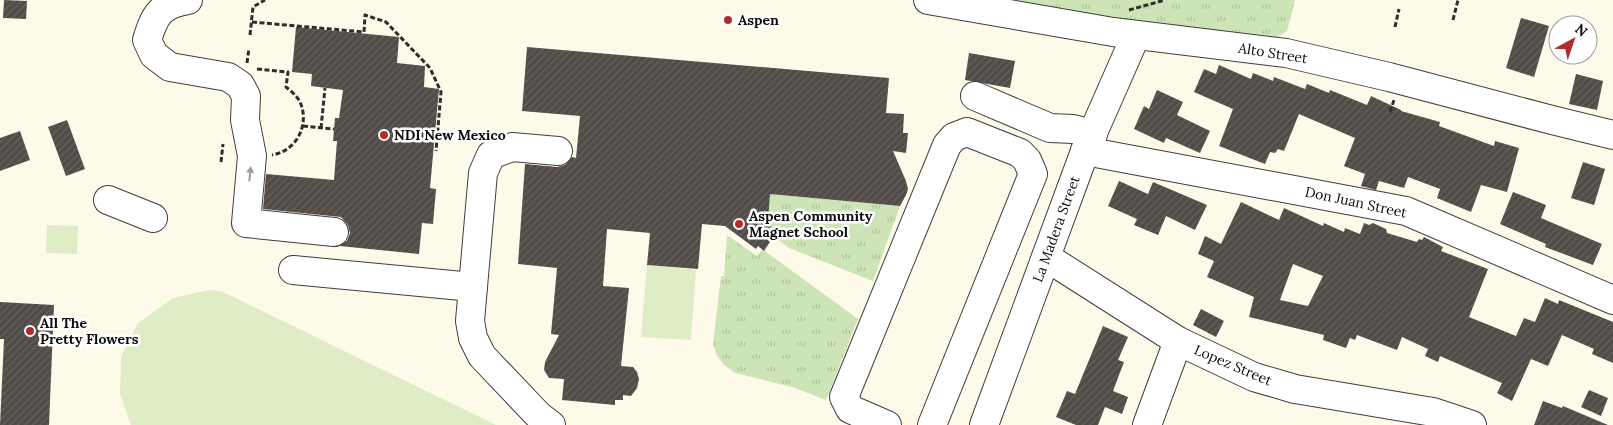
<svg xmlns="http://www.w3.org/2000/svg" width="1613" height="425" viewBox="0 0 1613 425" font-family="Lora,serif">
<defs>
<pattern id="grass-tufts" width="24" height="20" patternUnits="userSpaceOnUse" patternTransform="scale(1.25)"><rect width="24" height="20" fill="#cde5b6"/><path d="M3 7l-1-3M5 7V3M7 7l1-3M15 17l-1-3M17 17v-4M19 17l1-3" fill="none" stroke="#afc39b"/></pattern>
<pattern id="building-hatch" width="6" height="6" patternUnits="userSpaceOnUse" patternTransform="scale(1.25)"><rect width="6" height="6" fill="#524c48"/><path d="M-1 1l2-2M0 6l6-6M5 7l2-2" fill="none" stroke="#66615e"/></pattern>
</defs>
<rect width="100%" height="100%" fill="#fefaea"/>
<!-- grass -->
<g fill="url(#grass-tufts)">
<path d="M994 0H1295L1287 31 1275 39 1017 5Z"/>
<path d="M770 194 900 206 873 281 789 248 769 233V229L772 225 768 222Z"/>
<path d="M727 235 757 256 762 249 858 319 826 400 792 387 735 373 723 364 716 354 713 344 721 276H724Z"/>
</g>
<!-- pitch -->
<g fill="#dfedc7">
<path d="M47 225 78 226 77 254 46 253Z"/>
<path d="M647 265 696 270 691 340 641 337Z"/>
<path d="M209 290 221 291 496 425H131L120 394 121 357 138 323 173 298Z"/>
</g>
<!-- building -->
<g fill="url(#building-hatch)" fill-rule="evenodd">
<path d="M4 0 27 1 26 19 3 18Z"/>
<path d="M1521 18 1549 26 1534 77 1506 68Z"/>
<path d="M296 27 399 37 397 63 425 66 424 87 439 89 430 188 436 189 433 224 422 223 419 254 340 246 347 241 350 233 348 225 341 217 263 209 266 174 334 180 337 141H333L335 118H339L343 90 311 86 312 74 292 72Z"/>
<path d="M527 47 889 78 886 113 904 114 903 133H908L906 153 893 151 906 181 908 189 906 195 900 206 770 194 768 222 772 225 767 232 774 236 764 251 758 246 756 249 725 226 702 224 698 269 647 265 650 233 607 229 603 286 629 288 621 366 633 367 637 372 639 379 637 388 631 396 623 395V400H615V405L562 400 564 379 549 378 544 370 545 362 559 335 551 334 557 268 518 264 525 164 557 167 565 165 572 157 576 158 580 116 522 111Z"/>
<path d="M969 53 1015 61 1010 88 965 80Z"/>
<path d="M1219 65 1251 79 1253 73 1273 81 1274 77 1305 89 1307 84 1329 93 1330 90 1367 105 1371 96 1401 110V111L1440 122 1439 126 1494 146 1495 141 1519 148 1507 192 1481 185 1471 212 1437 198 1440 189 1408 177 1404 188 1379 181 1376 190 1361 186 1365 174 1344 166 1355 138 1299 114 1284 151 1278 149 1275 153 1270 152 1265 164 1219 146 1233 109 1194 92 1204 69 1216 74Z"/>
<path d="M1576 74 1603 81 1597 110 1569 104Z"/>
<path d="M1157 90 1183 102 1177 115 1210 131 1200 153 1166 138 1164 143 1134 129 1144 106 1149 109Z"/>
<path d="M67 120 85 169 66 176 48 127Z"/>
<path d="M20 131 30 160 0 171V138Z"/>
<path d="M1583 162 1605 169 1594 205 1571 198Z"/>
<path d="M1119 181 1148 194 1153 182 1207 205 1195 230 1166 216 1158 235 1134 225 1137 219 1108 206Z"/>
<path d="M1513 192 1546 205 1541 218 1602 244 1593 265 1545 247 1546 244 1500 224Z"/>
<path d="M1241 202 1279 220 1284 208 1323 226 1324 223 1344 232 1345 228 1360 234 1364 223 1369 225 1373 223 1386 229 1387 233 1417 242 1419 239 1422 240 1424 237 1443 247 1441 251 1488 269 1469 317 1516 336 1524 318 1535 322 1545 298 1558 304 1559 300 1613 322V363L1592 354 1594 349 1562 335 1548 366 1531 359 1512 401 1497 393 1502 383 1440 356 1438 362 1425 356 1428 349 1402 337 1397 350 1357 335 1355 340 1350 338 1346 348 1323 340 1324 335 1249 317 1254 297 1207 277 1214 261 1198 254 1205 236 1221 244ZM1293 264 1323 276 1308 306 1280 300Z"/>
<path d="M0 302 54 305 49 425H0L4 339H0Z"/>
<path d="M1201 309 1224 321 1216 337 1193 325Z"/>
<path d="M1103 326 1128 337 1118 360 1124 362 1113 391 1128 397 1122 414 1105 407 1098 425H1076L1056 417 1067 391 1075 394Z"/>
<path d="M1589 390 1608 398 1601 416 1581 407Z"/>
<path d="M1543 401 1562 408 1563 406 1608 425H1534Z"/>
</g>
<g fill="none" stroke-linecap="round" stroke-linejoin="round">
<!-- minor casing -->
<g stroke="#3e3e3e" stroke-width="30">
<g id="minor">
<path d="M188 0C160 5 155 14 147 40L154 55 170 67 228 77 240 85 246 96 245 120 252 156 246 223 334 232"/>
<path d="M928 0 1113 32 1286 53 1389 77 1552 120 1613 135"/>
<path d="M975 96 1050 128 1073 129 1093 134"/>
<path d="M1085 151 1406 211 1613 300"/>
<path d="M108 200 153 218"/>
<path d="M1046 257 1178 341 1254 377 1295 389 1433 412 1472 425"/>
<path d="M293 270 473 287"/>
<path d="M551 425 539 416 482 356 473 338 470 321 483 173 491 155 512 147 558 151"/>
<path d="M887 425 850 409 844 397 947 145 954 137 967 132 1020 153 1027 160 1033 174 932 425"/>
<path d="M984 425 1085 151 1136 35"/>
<path d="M1147 425 1178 341"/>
</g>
</g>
<!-- path -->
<g stroke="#2d2d2d" stroke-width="3" stroke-dasharray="5 2.5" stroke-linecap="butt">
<path d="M1129 10 1165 0"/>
<path d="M1453 20 1458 0"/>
<path d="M252 22 364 32 365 15 386 22 430 68 441 92 436 151"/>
<path d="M1395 27 1399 9"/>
<path d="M250 35 253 7 265 0"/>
<path d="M247 63 249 48"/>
<path d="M257 69 288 72 286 87C291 91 297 96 300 102 310 124 297 151 272 155"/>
<path d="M1390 112 1394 100"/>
<path d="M303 126 334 129"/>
<path d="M321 128 325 88"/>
<path d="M221 162 223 144"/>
</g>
<!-- minor -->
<use href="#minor" stroke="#fff" stroke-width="28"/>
</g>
<!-- one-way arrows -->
<defs><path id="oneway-solid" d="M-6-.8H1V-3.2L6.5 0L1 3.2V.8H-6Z" transform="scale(1.25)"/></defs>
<use fill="#9d9d9d" href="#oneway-solid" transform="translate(250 174) rotate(-84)"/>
<!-- markers -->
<g fill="#b02d2f" stroke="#fff" stroke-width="2">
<circle cx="728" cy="20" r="5"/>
<circle cx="384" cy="135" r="5"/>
<circle cx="739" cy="224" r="5"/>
<circle cx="30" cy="331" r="5"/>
</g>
<g text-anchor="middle" stroke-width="5" stroke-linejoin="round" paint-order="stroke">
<!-- poi labels -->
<g font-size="14" font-weight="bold" fill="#0b0b0b" stroke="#fff" text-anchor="start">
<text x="738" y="25">Aspen</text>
<text x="394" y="140">NDI New Mexico</text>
<text x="749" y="221">Aspen Community<tspan x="749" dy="16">Magnet School</tspan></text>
<text x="40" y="328">All The<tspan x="40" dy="16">Pretty Flowers</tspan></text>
</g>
<!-- street labels -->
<g font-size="14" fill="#0b0b0b" stroke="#fff">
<text transform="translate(1273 53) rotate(9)" y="5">Alto Street</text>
<text transform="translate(1356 202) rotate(12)" y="5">Don Juan Street</text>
<text transform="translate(1056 229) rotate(-70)" y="5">La Madera Street</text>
<text transform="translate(1233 365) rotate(23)" y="5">Lopez Street</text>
</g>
</g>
<!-- north arrow -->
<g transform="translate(1573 40) rotate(40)"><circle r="24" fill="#ffffff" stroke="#9d9d9d"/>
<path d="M0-4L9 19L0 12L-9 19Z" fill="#b02d2f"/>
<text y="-8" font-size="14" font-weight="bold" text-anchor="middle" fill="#0b0b0b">N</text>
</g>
</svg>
